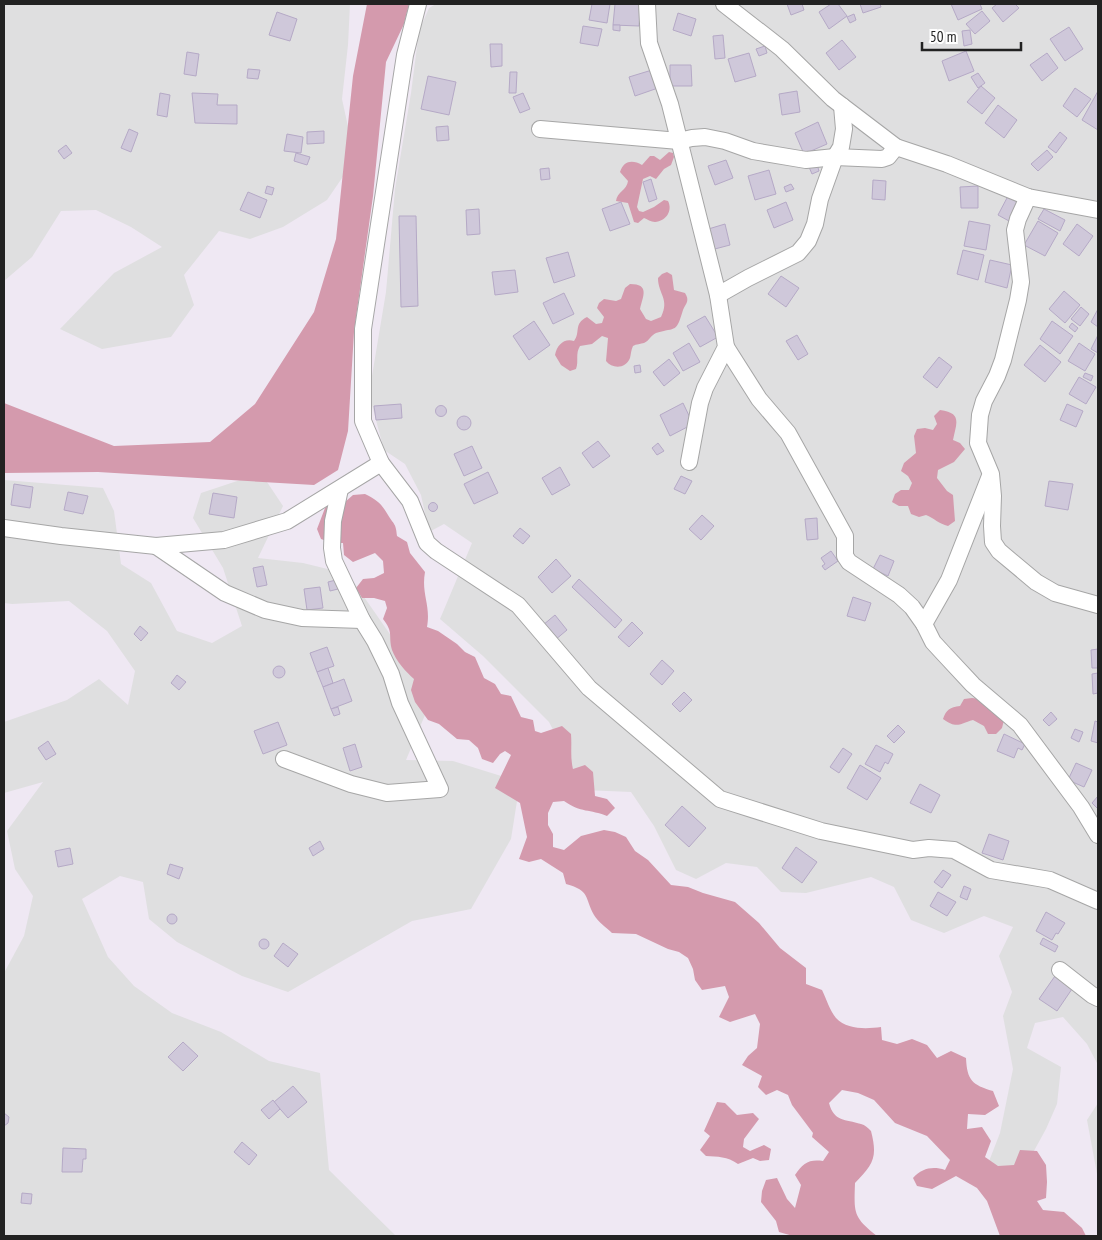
<svg xmlns="http://www.w3.org/2000/svg" width="1102" height="1240" viewBox="0 0 1102 1240" font-family="'PT Sans Narrow',sans-serif">
<rect width="100%" height="100%" fill="#efe8f3"/>
<!-- residential -->
<g fill="#dfdfe0">
<path d="M4 4H350L348 45 342 99 355 159 327 200 283 227 250 239 219 231 184 275 194 305 171 337 102 349 60 329 114 273 162 247 131 227 96 210 61 211 32 257 4 281Z"/>
<path d="M436 4H1098V1065L1087 1044 1063 1017 1035 1023 1027 1048 1061 1067 1057 1104 1046 1129 1024 1169H986L1000 1133 1013 1069 1003 1016 1012 992 999 956 1013 927 984 916 944 933 911 920 894 887 871 877 806 893 781 892 757 867 726 863 696 879 676 870 654 826 631 792 584 790 549 722 483 656 440 619 472 543 444 524 429 532 421 495 405 464 384 450 369 394 386 292 395 189 411 93 419 31 429 8Z"/>
<path d="M261 473 283 506 258 558 303 563 348 574 433 696 406 760 453 761 520 782 511 839 471 909 412 921 288 992 242 976 177 942 149 919 143 882 120 876 82 899 108 957 134 986 172 1013 221 1032 269 1061 320 1073 329 1170 396 1236H4V973L24 936 33 896 15 869 7 831 43 782 4 793V722L67 700 99 679 128 705 135 671 107 631 69 601 12 604 4 603V480L103 488 114 511 121 564 151 583 177 631 212 643 242 626 223 568 193 518 201 493Z"/>
<path d="M1098 1103V1179L1087 1120Z"/>
</g>
<!-- forest -->
<g fill="#d49aad">
<path d="M367 4H409L404 24 386 62 373 196 354 332 348 431 338 470 314 485 98 472 4 473V403L114 446 210 442 255 404 314 312 336 239 353 76Z"/>
<path d="M669 152 673 153 674 157 671 165 664 169 656 179 650 176 643 179 637 207 639 211 643 212 654 207 664 200 668 201C673 211 666 221 655 222 651 222 647 219 644 218L638 223 634 222 628 203 616 201C617 192 627 190 628 181L620 172C624 160 633 160 642 165L650 156H654L660 160Z"/>
<path d="M667 272 672 275 674 290 685 293C690 301 686 303 683 310 676 333 677 327 656 333 651 335 649 341 644 343 641 344 636 344 633 346 631 350 631 354 630 358 626 369 612 369 606 361L608 338 602 336 592 344 580 346C575 354 579 361 576 369L570 371 561 365 555 355C557 345 564 338 574 341 581 332 573 324 587 317L596 324 602 323 604 317 597 308 599 303 604 299 616 301 621 299 625 288 630 284C650 284 643 296 640 309L646 319 651 321 661 317C670 299 658 294 658 278L662 274Z"/>
<path d="M940 410C963 413 956 424 953 440L960 443 965 449 954 462 938 470 937 478 947 491 953 495 955 521 948 526C939 524 934 518 926 515L919 517 911 514 908 506H899L892 502 895 494 901 490H909L912 483 908 476 901 471 904 463 916 453 914 436 917 429 925 428 933 430 937 424 934 416Z"/>
<path d="M365 494C377 500 381 503 388 515 394 525 396 523 397 536L407 542 410 553 425 572C421 594 431 605 427 627L438 631 457 644 465 652 475 657 484 678 495 684 501 694 511 696 521 717 533 720 535 731 541 733 562 726 571 734C572 747 570 757 573 769L585 765 593 772 595 796 607 799 615 808 607 816C590 809 581 813 564 801L553 802 548 813V825L553 834V847L564 850 581 836 604 830 615 832 626 837 635 851 648 860 671 885 688 887 703 893 735 902 759 923 780 948 806 968V984L822 990C826 998 830 1011 836 1018 847 1030 867 1029 881 1027L882 1040 897 1044 912 1039 927 1045 937 1058 951 1051 966 1058C967 1080 972 1085 993 1091L999 1106 985 1115 968 1114 967 1129 982 1127 991 1141 985 1157 998 1166 1014 1165 1020 1150 1037 1151 1046 1165 1047 1182 1046 1198 1037 1201 1043 1210 1064 1212 1082 1228 1086 1236H1000L987 1201 977 1188 956 1176 932 1189 917 1186 913 1178C922 1168 933 1166 945 1170L950 1160 927 1136 895 1123 874 1100 858 1093 842 1090 829 1103C834 1122 845 1119 861 1124 865 1125 868 1128 871 1131 878 1158 873 1164 855 1183 854 1213 853 1217 877 1236H793L779 1232 776 1221 761 1202 762 1191 766 1180 777 1178 787 1199 795 1208 801 1185 795 1175C803 1163 809 1159 823 1161L829 1152 812 1137 813 1133 792 1105 788 1095 777 1090 766 1095 758 1087 762 1076 742 1065 748 1056 757 1048 760 1024 755 1014 730 1022 719 1017 729 997 725 986 702 990 695 980 693 969 688 958 679 952 668 949 636 934 612 933C607 928 598 922 594 915 584 897 591 891 566 884L563 873 541 859 529 862 519 859 527 837 520 803 495 788 511 755 505 751 500 754 493 763 482 759 478 748 469 740 457 739 439 724 428 720 415 702 411 690 414 679C406 672 396 661 392 650 388 635 394 633 383 619L387 608 385 601 374 598H362L356 588 363 579 374 578 384 573 383 561 375 553 353 562 344 555 343 543H332L321 539 317 529 325 508 334 501 345 502 353 495Z"/>
<path d="M972 698 980 699 1004 720 1002 728 996 734H988L984 726 973 720C959 724 957 729 943 719 946 710 950 707 960 706L964 699Z"/>
<path d="M717 1102 725 1103 737 1115 753 1113 759 1119 744 1139 743 1147 750 1151 764 1145 771 1149 769 1160 760 1161 753 1158 738 1164C727 1156 718 1157 706 1156L700 1150 710 1136 704 1131Z"/>
</g>
<!-- building -->
<g fill="#cfc8da" stroke="#b5a9c6">
<path d="M592 4H610L607 23 589 20Z"/>
<path d="M615 4H641L639 26 613 25Z"/>
<path d="M787 4H802L804 10 791 15Z"/>
<path d="M831 4H838L847 16 829 29 819 12Z"/>
<path d="M860 4H880L881 7 863 13Z"/>
<path d="M951 4H980L982 9 958 20Z"/>
<path d="M997 4H1015L1019 8 1003 22 992 8Z"/>
<path d="M982 11 990 21 975 34 966 24Z"/>
<path d="M277 12 297 19 290 41 269 35Z"/>
<path d="M678 13 696 19 691 36 673 30Z"/>
<path d="M854 14 856 20 850 23 847 17Z"/>
<path d="M613 25H620V31L613 30Z"/>
<path d="M583 26 602 29 598 46 580 43Z"/>
<path d="M1069 27 1083 49 1065 61 1050 39Z"/>
<path d="M970 30 972 44 964 46 962 31Z"/>
<path d="M723 35 725 58 715 59 713 36Z"/>
<path d="M842 40 856 57 839 70 826 53Z"/>
<path d="M490 44H502V66L491 67Z"/>
<path d="M765 46 767 53 759 56 756 49Z"/>
<path d="M966 51 974 71 949 81 942 61Z"/>
<path d="M187 52 199 54 196 76 184 74Z"/>
<path d="M749 53 756 76 735 82 728 59Z"/>
<path d="M1047 53 1058 68 1042 81 1030 65Z"/>
<path d="M670 65H691L692 86H670Z"/>
<path d="M248 69 260 70 258 79 247 78Z"/>
<path d="M652 70 658 88 635 96 629 77Z"/>
<path d="M510 72H517L516 93H509Z"/>
<path d="M978 73 985 83 978 88 971 77Z"/>
<path d="M428 76 456 82 449 115 421 109Z"/>
<path d="M981 86 995 98 982 114 967 102Z"/>
<path d="M1075 88 1091 99 1077 117 1063 106Z"/>
<path d="M797 91 800 112 782 115 779 94Z"/>
<path d="M1098 91V130L1082 120Z"/>
<path d="M160 93 170 95 167 117 157 115Z"/>
<path d="M192 93 218 94 217 105H237V124L195 123Z"/>
<path d="M523 93 530 109 520 113 513 97Z"/>
<path d="M998 105 1017 120 1004 138 985 123Z"/>
<path d="M818 122 827 144 804 154 795 133Z"/>
<path d="M448 126 449 140 437 141 436 127Z"/>
<path d="M129 129 138 133 131 152 121 148Z"/>
<path d="M324 131V143L307 144V132Z"/>
<path d="M1060 132 1067 138 1056 153 1048 147Z"/>
<path d="M287 134 303 137 301 153 284 151Z"/>
<path d="M66 145 72 153 64 159 58 151Z"/>
<path d="M1047 150 1053 157 1038 171 1031 164Z"/>
<path d="M296 153 310 157 307 165 294 161Z"/>
<path d="M726 160 733 178 715 185 708 166Z"/>
<path d="M817 164 819 171 812 174 809 167Z"/>
<path d="M549 168 550 179 541 180 540 169Z"/>
<path d="M769 170 776 194 755 200 748 176Z"/>
<path d="M651 179 657 199 649 202 643 182Z"/>
<path d="M873 180 886 181 885 200 872 199Z"/>
<path d="M791 184 794 189 786 192 784 187Z"/>
<path d="M267 186 274 188 272 195 265 193Z"/>
<path d="M978 186V208H961L960 187Z"/>
<path d="M248 192 267 200 260 218 240 210Z"/>
<path d="M1008 196 1019 202 1009 221 998 215Z"/>
<path d="M621 202 630 224 610 231 602 209Z"/>
<path d="M786 202 793 220 774 228 767 210Z"/>
<path d="M479 209 480 234 467 235 466 210Z"/>
<path d="M1044 209 1065 220 1060 231 1038 219Z"/>
<path d="M399 216H416L418 306 401 307Z"/>
<path d="M969 221 990 225 986 250 964 246Z"/>
<path d="M1038 221 1058 233 1045 256 1024 245Z"/>
<path d="M725 224 730 245 711 250 705 230Z"/>
<path d="M1077 224 1093 236 1079 256 1063 244Z"/>
<path d="M963 250 984 255 978 280 957 274Z"/>
<path d="M568 252 575 276 554 283 546 258Z"/>
<path d="M990 260 1012 265 1007 288 985 282Z"/>
<path d="M515 270 518 292 495 295 492 272Z"/>
<path d="M781 276 799 288 786 307 768 294Z"/>
<path d="M1064 291 1080 305 1065 323 1049 309Z"/>
<path d="M564 293 574 314 553 324 543 303Z"/>
<path d="M1081 307 1089 314 1080 326 1071 319Z"/>
<path d="M1098 309V327L1091 322Z"/>
<path d="M705 316 718 337 700 347 687 326Z"/>
<path d="M534 321 550 345 529 360 513 336Z"/>
<path d="M1052 321 1073 336 1060 354 1040 339Z"/>
<path d="M1072 323 1078 328 1075 332 1069 327Z"/>
<path d="M797 335 808 354 798 360 786 341Z"/>
<path d="M1098 335V353L1091 349Z"/>
<path d="M689 343 700 362 683 371 673 353Z"/>
<path d="M1079 343 1095 354 1085 371 1068 361Z"/>
<path d="M1040 345 1061 362 1045 382 1024 365Z"/>
<path d="M939 357 952 367 937 388 923 377Z"/>
<path d="M669 359 680 373 664 386 653 372Z"/>
<path d="M640 365 641 372 635 373 634 366Z"/>
<path d="M1085 373 1093 376 1091 381 1083 377Z"/>
<path d="M1079 377 1096 387 1086 404 1069 394Z"/>
<path d="M683 403 693 424 670 436 660 415Z"/>
<path d="M401 404 402 418 376 420 374 406Z"/>
<path d="M1067 404 1083 411 1076 427 1060 420Z"/>
<circle cx="441" cy="411" r="5.5"/>
<circle cx="464" cy="423" r="7"/>
<path d="M598 441 610 456 593 468 582 453Z"/>
<path d="M658 443 664 451 657 455 652 448Z"/>
<path d="M472 446 482 468 464 476 454 454Z"/>
<path d="M560 467 570 485 552 495 542 478Z"/>
<path d="M488 472 498 493 474 504 464 484Z"/>
<path d="M681 476 692 481 685 494 674 489Z"/>
<path d="M1049 481 1073 484 1068 510 1045 506Z"/>
<path d="M14 484 33 487 30 508 11 505Z"/>
<path d="M68 492 88 496 83 514 64 510Z"/>
<path d="M213 493 237 497 234 518 209 514Z"/>
<circle cx="433" cy="507" r="4.5"/>
<path d="M702 515 714 526 701 540 689 529Z"/>
<path d="M817 518 818 539 807 540 805 519Z"/>
<path d="M520 528 530 536 523 544 513 536Z"/>
<path d="M831 551 838 561 825 570 822 566 825 564 821 558Z"/>
<path d="M880 555 894 561 888 576 873 569Z"/>
<path d="M556 559 571 576 552 593 538 577Z"/>
<path d="M263 566 267 585 257 587 253 568Z"/>
<path d="M579 579 622 620 615 628 572 587Z"/>
<path d="M336 580 338 589 330 591 328 582Z"/>
<path d="M320 587 323 608 307 610 304 589Z"/>
<path d="M853 597 871 603 865 621 847 616Z"/>
<path d="M555 615 567 630 555 640 543 625Z"/>
<path d="M632 622 643 633 629 647 618 637Z"/>
<path d="M140 626 148 633 141 641 134 634Z"/>
<path d="M327 647 334 666 317 672 310 653Z"/>
<path d="M1098 649V668H1092L1091 650Z"/>
<path d="M662 660 674 671 662 685 650 674Z"/>
<circle cx="279" cy="672" r="6"/>
<path d="M328 668 333 683 323 687 317 672Z"/>
<path d="M1098 673V693L1093 694 1092 674Z"/>
<path d="M177 675 186 682 179 690 171 683Z"/>
<path d="M344 679 352 701 331 709 323 687Z"/>
<path d="M684 692 692 700 680 712 672 704Z"/>
<path d="M338 707 340 714 334 716 331 709Z"/>
<path d="M1051 712 1057 719 1049 726 1043 720Z"/>
<path d="M1095 721 1098 722V743L1091 741Z"/>
<path d="M278 722 287 745 263 754 254 731Z"/>
<path d="M898 725 905 732 894 743 887 736Z"/>
<path d="M1075 729 1083 732 1079 742 1071 738Z"/>
<path d="M1004 734 1025 744 1022 750 1018 748 1014 758 997 751Z"/>
<path d="M48 741 56 754 46 760 38 748Z"/>
<path d="M355 744 362 767 350 771 343 748Z"/>
<path d="M876 745 893 754 888 764 885 762 880 772 865 764Z"/>
<path d="M843 748 852 754 839 773 830 767Z"/>
<path d="M1076 763 1092 770 1084 787 1068 780Z"/>
<path d="M860 765 881 778 867 800 847 788Z"/>
<path d="M920 784 940 795 931 813 910 803Z"/>
<path d="M1098 796V809L1092 803Z"/>
<path d="M682 806 706 828 689 847 665 825Z"/>
<path d="M989 834 1009 841 1003 860 982 853Z"/>
<path d="M320 841 324 849 313 856 309 848Z"/>
<path d="M796 847 817 862 802 883 782 868Z"/>
<path d="M70 848 73 864 58 867 55 851Z"/>
<path d="M170 864 183 868 179 879 167 874Z"/>
<path d="M943 870 951 875 942 888 934 882Z"/>
<path d="M964 886 971 889 967 900 960 897Z"/>
<path d="M938 892 956 902 947 916 930 906Z"/>
<path d="M1046 912 1065 923 1058 934 1056 933 1052 940 1036 931Z"/>
<circle cx="172" cy="919" r="5"/>
<path d="M1043 938 1058 946 1055 952 1040 944Z"/>
<circle cx="264" cy="944" r="5"/>
<path d="M283 943 298 954 288 967 274 956Z"/>
<path d="M1055 976 1072 989 1057 1011 1039 999Z"/>
<path d="M183 1042 198 1056 183 1071 168 1057Z"/>
<path d="M293 1086 307 1102 288 1118 274 1102Z"/>
<path d="M273 1100 280 1109 269 1119 261 1110Z"/>
<path d="M4 1113 9 1117 8 1123 4 1126Z"/>
<path d="M242 1142 257 1155 249 1165 234 1152Z"/>
<path d="M63 1148 86 1149V1159H83L82 1172H62Z"/>
<path d="M22 1193 32 1194 31 1204 21 1203Z"/>
</g>
<g fill="none" stroke-linecap="round" stroke-linejoin="round">
<!-- minor casing -->
<g stroke="#a6a6a6" stroke-width="18">
<g id="minor">
<path d="M418 4 405 55 363 329V421L381 463 410 501 427 543 436 551 518 605 589 688 720 799 821 831 913 850 929 848 954 850 991 870 1050 880 1098 901"/>
<path d="M647 4 649 43 670 104 718 295 726 347 705 388 700 403 689 462"/>
<path d="M724 4 782 49 833 99 896 147 947 164 1028 197 1098 210"/>
<path d="M540 129 679 141 692 138 705 137 725 141 753 151 806 160 835 157 882 159 888 157 896 147"/>
<path d="M1028 197 1018 219 1015 230 1021 282 1018 300 1003 360 997 376 984 401 980 415 978 443 991 474 993 496 992 526 993 542 999 551 1036 582 1055 593 1098 605"/>
<path d="M718 295 748 278 798 253 808 241 815 224 820 199 835 157 841 147 844 129 842 106"/>
<path d="M726 347 759 399 788 433 845 536V556L849 562 899 595 912 607 924 624 933 642 945 655 973 685 1020 725 1081 807 1098 835"/>
<path d="M4 528 61 536 156 546 224 540 287 521 381 463"/>
<path d="M156 546 225 593 265 610 302 618 362 620"/>
<path d="M924 624 949 580 990 476"/>
<path d="M284 759 351 784 387 793 440 789 400 703 391 674 375 641 362 620 334 561 332 548 333 521 340 489"/>
<path d="M1060 970 1092 995 1098 998"/>
</g>
</g>
<!-- minor -->
<use href="#minor" stroke="#fff" stroke-width="16"/>
</g>
<!-- border -->
<rect width="1102" height="1240" fill="none" stroke="#222222" stroke-width="10"/>
<!-- scale -->
<path d="M922 42v8h99v-8" fill="none" stroke="#222222" stroke-width="2.5"/>
<text x="930" y="42" font-size="15" fill="#222222" stroke="#ffffff" stroke-width="4" paint-order="stroke">50 m</text>
</svg>
